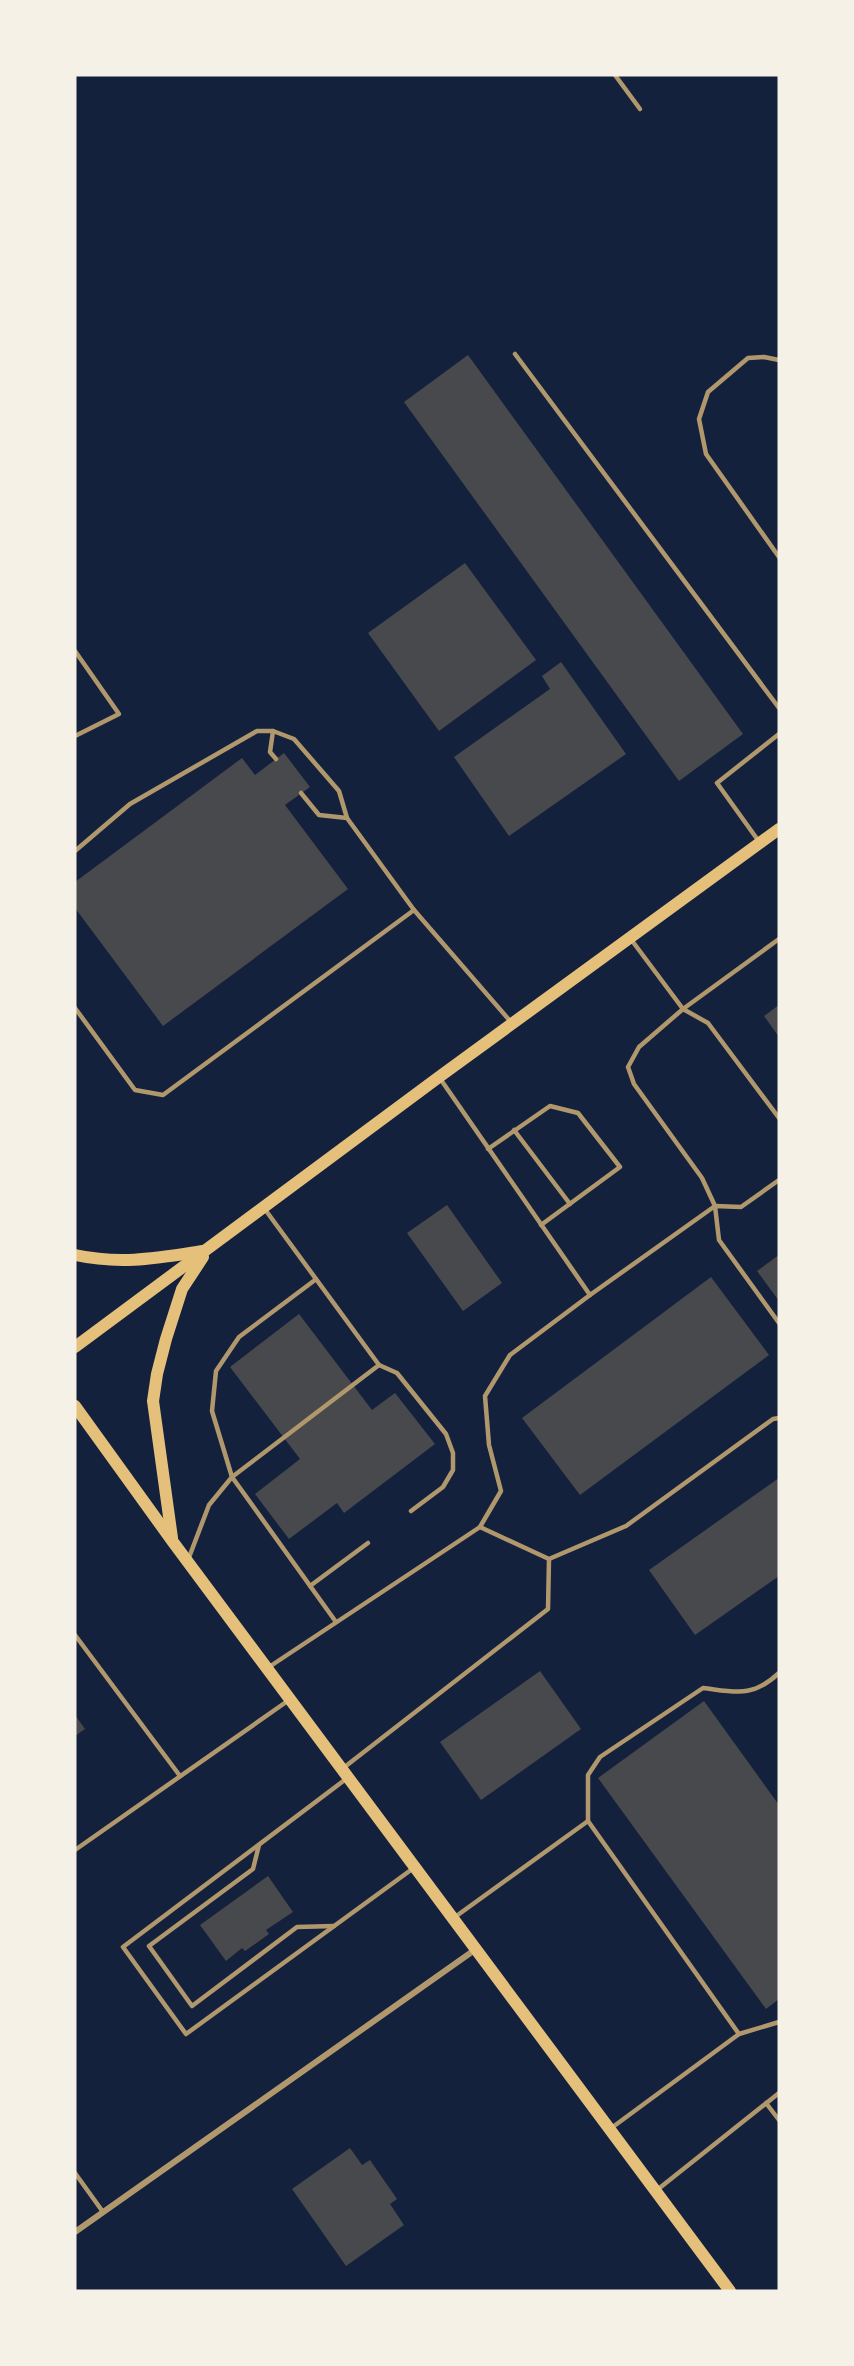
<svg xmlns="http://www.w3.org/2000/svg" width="854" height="2366" viewBox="0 0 854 2366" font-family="'Roboto Serif',serif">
<rect width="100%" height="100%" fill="#14213d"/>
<!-- building -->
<g fill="#48494c">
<path d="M468 355 743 734 679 781 404 402Z"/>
<path d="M465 563 536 660 439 731 368 633Z"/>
<path d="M561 662 626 754 509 836 454 757 550 689 542 676Z"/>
<path d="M284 753 310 787 285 805 348 889 163 1026 75 908V882L242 758 255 775Z"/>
<path d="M779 1005V1037L764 1016Z"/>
<path d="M447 1205 502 1283 463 1311 407 1233Z"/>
<path d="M779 1255V1301L757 1271Z"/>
<path d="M711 1277 769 1355 580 1495 522 1418Z"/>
<path d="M299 1314 372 1410 395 1393 435 1444 344 1513 337 1503 289 1539 255 1494 300 1459 230 1367Z"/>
<path d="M779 1478V1576L695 1635 649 1570Z"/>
<path d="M540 1671 581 1729 481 1800 440 1742Z"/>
<path d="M704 1701 779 1805V1999L766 2009 598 1778Z"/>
<path d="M75 1715 85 1729 75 1736Z"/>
<path d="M268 1876 293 1912 266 1930 269 1934 245 1951 242 1948 226 1961 200 1925Z"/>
<path d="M350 2148 362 2165 370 2160 397 2199 390 2204 404 2225 346 2266 292 2189Z"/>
</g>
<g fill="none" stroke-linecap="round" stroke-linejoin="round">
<!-- service -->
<g stroke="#b1986c" stroke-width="4.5">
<path d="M615 75 640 109"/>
<path d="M515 354 779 708"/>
<path d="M779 360 764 357 748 358 708 392 699 419 706 454 779 557"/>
<path d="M75 651 119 714 75 736"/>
<path d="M273 731 294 739 339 791 347 818 414 910 511 1022"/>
<path d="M301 793 319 815 347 818"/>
<path d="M760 843 717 783 779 734"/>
<path d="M75 851 130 804 257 731H273L270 752 276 759"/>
<path d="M630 938 683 1009 779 939"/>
<path d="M75 1008 135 1090 163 1095 414 910"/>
<path d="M779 1118 708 1023 683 1009 639 1047 628 1067 634 1084 702 1178 715 1206 719 1240 779 1323"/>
<path d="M514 1130 570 1204"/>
<path d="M488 1149 550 1106 578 1113 620 1167 541 1225"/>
<path d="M264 1208 379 1365 397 1373 446 1434 453 1453V1470L443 1487 411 1511"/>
<path d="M315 1280 239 1337 216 1371 212 1411 232 1477 336 1622"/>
<path d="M590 1295 715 1206 741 1207 779 1180"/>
<path d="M480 1527 549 1559 626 1526 773 1419 779 1418"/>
<path d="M188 1560 209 1505 232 1477 379 1365"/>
<path d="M310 1586 368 1543"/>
<path d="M75 1635 180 1776"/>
<path d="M269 1667 480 1527 501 1491 489 1445 485 1396 510 1355 590 1295 439 1077"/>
<path d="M342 1769 548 1609 549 1559"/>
<path d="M346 1779 123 1947 186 2034 415 1867"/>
<path d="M588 1821V1775L600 1757 703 1688C736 1692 752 1698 779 1673"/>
<path d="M259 1845 253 1869 149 1946 192 2006 297 1927 334 1926"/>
<path d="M75 1850 289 1700"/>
<path d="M455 1917 588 1821 739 2034 610 2129"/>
<path d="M739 2034 779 2022"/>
<path d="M766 2103 779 2120"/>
<path d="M75 2173 103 2212"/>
<path d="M657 2190 779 2093"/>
</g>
<!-- minor -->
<path stroke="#b1986c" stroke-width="6" d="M75 2232 476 1949"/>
<!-- secondary -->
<g stroke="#e5c07b" stroke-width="12">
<path d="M75 1255C122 1265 157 1258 203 1251"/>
<path d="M75 1347 439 1077 779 829"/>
<path d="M75 1406 173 1542 730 2291"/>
<path d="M172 1538 153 1401 157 1374 166 1339 182 1289 203 1257"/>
</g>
</g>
<!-- border -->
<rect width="854" height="2366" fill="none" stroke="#f6f1e7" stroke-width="153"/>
</svg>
